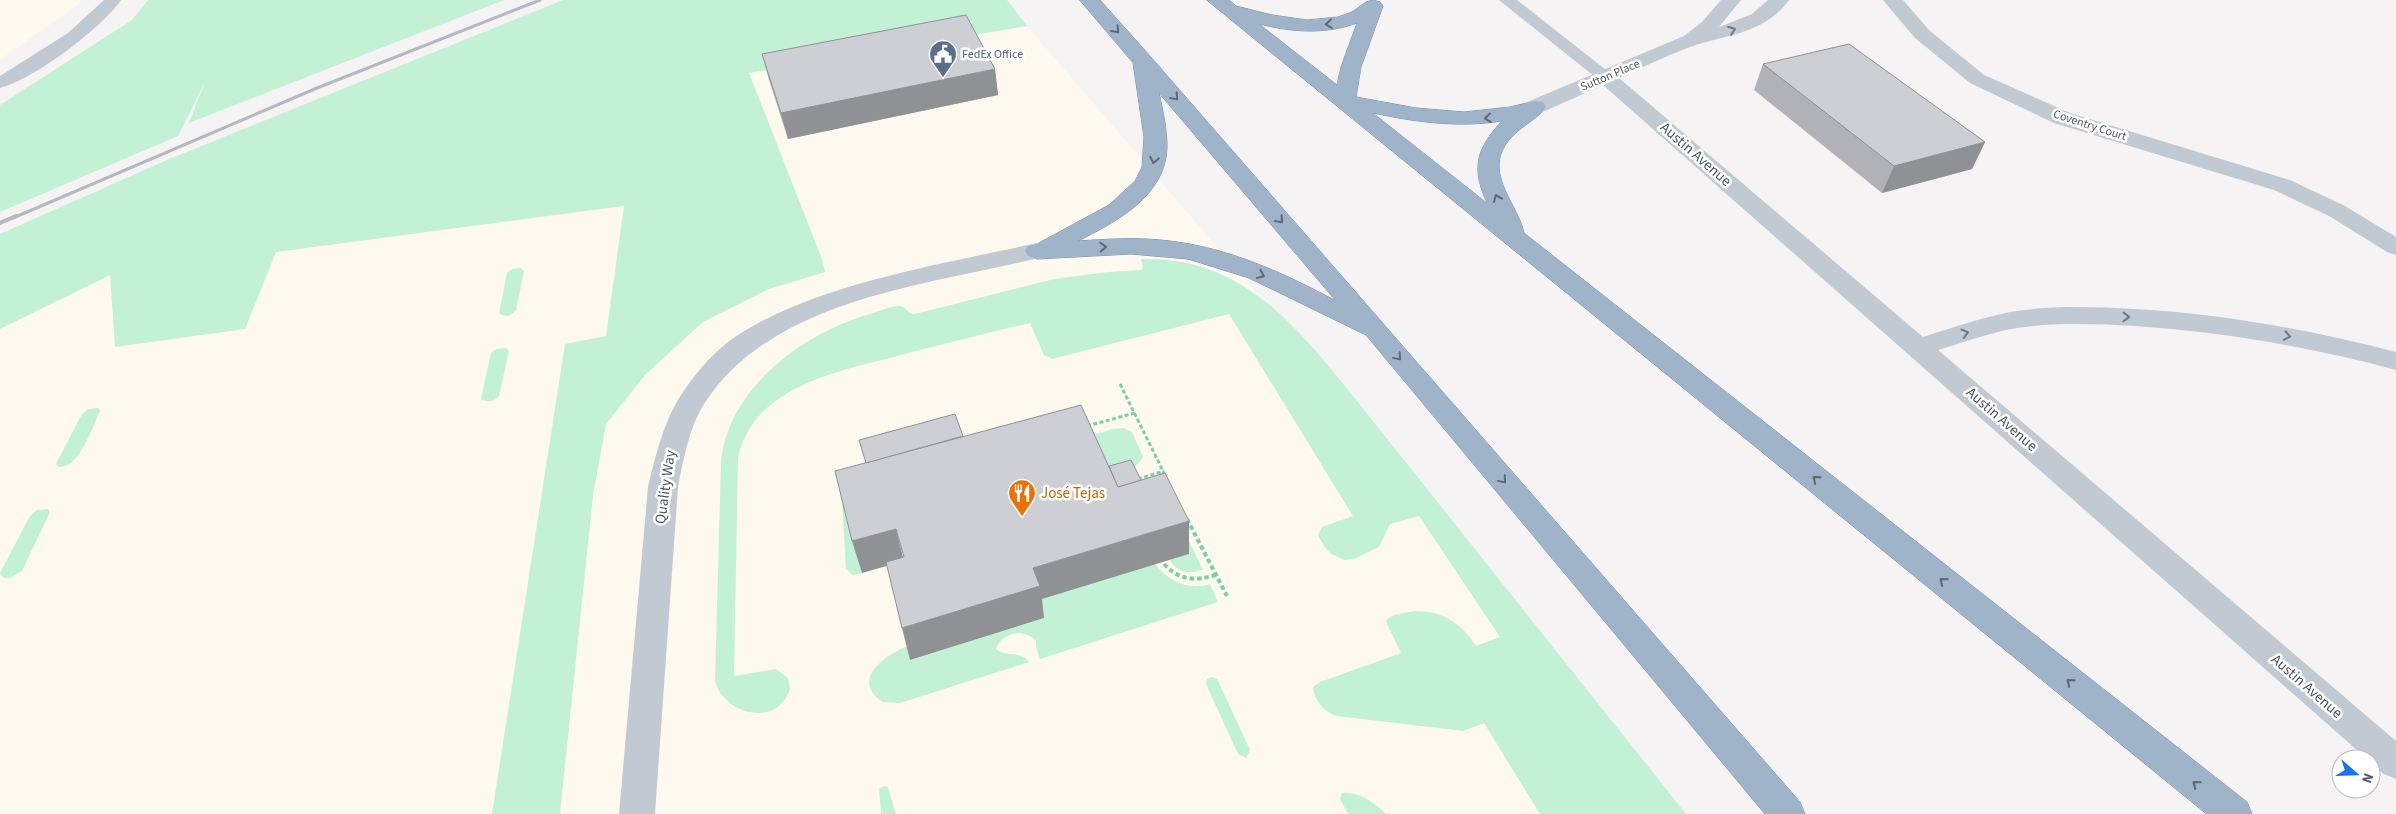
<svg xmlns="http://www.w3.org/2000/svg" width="2396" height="814" viewBox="0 0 2396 814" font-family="'Source Sans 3',sans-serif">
<rect width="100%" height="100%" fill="#f5f3f3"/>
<!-- commercial -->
<g fill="#fdf9ef">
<path d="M0 0H81L79 4 0 60Z"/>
<path d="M1027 26 1291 333 1668 814H0V329L111 275 245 329 276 252 624 205 612 299 822 259 748 73Z"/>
</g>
<!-- green -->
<g fill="#c3f1d5">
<path d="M148 0H504L189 123 205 82 178 136 0 212V105L132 20Z"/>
<path d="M563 0H1007L1027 26 749 73 822 259 825 272 769 289 703 322 645 375 606 424 593 495 560 814H492L565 344 606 336 624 206 276 252 245 329 115 347 110 275 0 329V234L167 160Z"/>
<path d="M1141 259C1239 256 1292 321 1349 391L1686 814H1540L1484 723 1463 731 1337 716C1324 712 1314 700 1313 687L1320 682 1401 653 1387 624 1386 621C1390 615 1396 615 1403 613 1434 606 1459 619 1476 646L1500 637 1419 516 1390 524 1379 547 1354 559 1345 560 1331 554 1324 546 1318 535 1322 527 1353 516 1229 314 1052 359 1044 355 1030 323C987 333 944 344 901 355 841 371 753 385 738 458L734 676 776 669 788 678 790 689C778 728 724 715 715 681L721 462C728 388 803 333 870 314 878 312 896 303 903 307 907 309 907 312 912 314L919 313 1054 279 1108 272 1141 270 1143 267Z"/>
<path d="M521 268 524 271 516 310C511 316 505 318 499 313L507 273 512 269Z"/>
<path d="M506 348 509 351 499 396C494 402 488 403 481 399L491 353 496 349Z"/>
<path d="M98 408 100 411C92 427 80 468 59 467L56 464 82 414 88 409Z"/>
<path d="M1124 428 1132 432 1143 457 1132 471 1102 479 1084 437 1113 429Z"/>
<path d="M873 492 845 504 862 573 853 575 846 569 842 501Z"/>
<path d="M48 509 50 512 22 571 10 578H4L0 573 30 516 37 510Z"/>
<path d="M1176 515 1203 570C1190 574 1177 573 1170 560L1189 554Z"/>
<path d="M1155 564C1168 581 1189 591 1210 584L1218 602 1040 659 1036 647V641C1025 628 1002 632 996 649 1006 658 1021 650 1029 662L900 703 883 702C849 680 885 656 907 646L910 660 1044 618 1037 600Z"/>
<path d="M1212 677 1217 679 1250 750 1246 758 1238 754 1206 684 1207 679Z"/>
<path d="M884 786 888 787 896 814H881L879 789Z"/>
<path d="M1342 793C1358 791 1375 803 1386 814H1348L1340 799Z"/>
</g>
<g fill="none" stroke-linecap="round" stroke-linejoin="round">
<!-- trunk casing -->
<g stroke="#7690ad" stroke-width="1">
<g id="trunk">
<path d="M1080 0H1100L1150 56 1800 802 1805 814H1765L1366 335 1249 278 1188 259 1131 254 1037 259 1028 256 1025 251 1028 246 1037 244 1109 205 1135 181 1142 167 1144 137 1133 63ZM1159 93 1336 301C1284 273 1229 248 1170 241 1140 237 1108 239 1078 241 1116 222 1166 196 1167 147 1167 129 1163 111 1159 93Z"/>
<path d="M1207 0H1229L1236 6 1272 15 1307 20 1338 17 1352 12 1366 2 1373 0 1380 2 1383 6 1361 67 1356 97 1416 108 1464 112 1510 107 1535 101 1543 102 1546 107C1537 120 1519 127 1509 140 1482 172 1518 204 1524 233L2247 802 2252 814H2207ZM1357 23 1341 67 1337 85 1259 24C1291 32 1325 35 1357 23ZM1373 113C1415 122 1458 128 1502 121 1476 149 1471 168 1487 203Z"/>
</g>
</g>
<!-- path-far1 -->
<g stroke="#7ad0a6" stroke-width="3" stroke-dasharray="4 2.5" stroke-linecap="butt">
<path d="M1120 384 1165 475"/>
<path d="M1087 426 1135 413"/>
<path d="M1138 479 1164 471"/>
</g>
<!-- path -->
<g stroke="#7ad0a6" stroke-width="4" stroke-dasharray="4.5 3" stroke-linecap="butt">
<path d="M1187 519 1227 596"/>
<path d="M1164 564C1180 581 1195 581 1216 575"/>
</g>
<!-- service -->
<g fill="#c1cad2" fill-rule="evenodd">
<path d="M104 0H121C102 28 33 80 0 88V76L68 33Z"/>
<path d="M1499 0H1517L1615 77 1612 81H1600Z"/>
</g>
<!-- minor -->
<g fill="#c1cad2" fill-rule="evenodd">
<path d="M1721 0H1741L1719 27 1752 14 1768 0H1789C1765 34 1725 35 1690 47 1666 56 1643 67 1619 78L1923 337C1951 328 1980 318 2010 312 2051 305 2094 307 2135 309 2223 314 2310 330 2396 352V370C2310 347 2224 332 2135 326 2094 324 2052 322 2011 329 1986 334 1962 343 1938 350L2396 741V779L2384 774 2371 763V759H2367L1603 85 1543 112 1535 113 1527 112 1524 107 1527 102 1684 36 1702 22Z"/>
<path d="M1883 0H1903L1929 30 1984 75 2070 113 2290 180 2345 206 2396 237V255L2387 252 2329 216 2274 190 2054 123 1970 83 1915 38Z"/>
</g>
<!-- tertiary -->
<path fill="#c1cad2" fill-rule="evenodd" d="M1037 243 1046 246 1049 251 1046 256C933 285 776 296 706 401 689 426 684 458 678 487L655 814H619L648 487C656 454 664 420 683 392 698 370 716 349 738 335 818 283 944 264 1037 243Z"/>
<!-- trunk -->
<use href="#trunk" fill="#9fb4c9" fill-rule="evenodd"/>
<!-- rail-far1 -->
<path stroke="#b5b8bd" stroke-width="3" d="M13 218 317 88 540 0"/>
<!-- rail -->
<path stroke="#b5b8bd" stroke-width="4" d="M0 223 16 216"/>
</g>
<!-- wall -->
<g fill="#b0b2b7">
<path d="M762 54 995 69 998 95 788 139 769 80Z"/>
<path d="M1763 64 1985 142 1972 169 1882 193 1754 90Z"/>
</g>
<!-- shaded-wall -->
<g fill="#909195">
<path d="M995 69 998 95 788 139 781 113Z"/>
<path d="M1985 142 1972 169 1882 193 1894 166Z"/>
<path d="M1189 521V554L1042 599 1044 618 910 660 902 628 1033 568Z"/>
<path d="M896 529 904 561 862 573 852 541Z"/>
</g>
<!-- building -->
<g fill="#cdcfd5" stroke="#909195">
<path d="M966 15 995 69 781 113 762 54Z"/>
<path d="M1849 44 1985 142 1894 166 1763 64Z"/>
<path d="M1081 405 1118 487 1165 473 1189 521 1033 568 1040 586 902 628 886 562 904 557 896 529 852 541 835 471Z"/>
<path d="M955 414 963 436 866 463 859 440Z"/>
<path d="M1131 460 1141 480 1118 487 1109 466Z"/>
</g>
<!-- one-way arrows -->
<defs><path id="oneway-chevron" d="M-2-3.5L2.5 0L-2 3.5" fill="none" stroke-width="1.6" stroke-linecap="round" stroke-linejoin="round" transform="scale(1.25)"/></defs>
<g stroke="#5b6976">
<use href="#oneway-chevron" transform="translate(1329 24) rotate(174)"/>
<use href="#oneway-chevron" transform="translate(1116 30) rotate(48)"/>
<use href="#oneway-chevron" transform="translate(1175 97) rotate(49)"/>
<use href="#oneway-chevron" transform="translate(1488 118) rotate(174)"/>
<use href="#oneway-chevron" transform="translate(1154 160) rotate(101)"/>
<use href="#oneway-chevron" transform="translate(1497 198) rotate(-112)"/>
<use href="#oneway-chevron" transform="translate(1280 220) rotate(49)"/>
<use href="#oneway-chevron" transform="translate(1103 247) rotate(-2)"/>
<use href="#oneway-chevron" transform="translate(1261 275) rotate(24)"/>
<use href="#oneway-chevron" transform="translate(1398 357) rotate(50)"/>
<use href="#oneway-chevron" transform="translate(1816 479) rotate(-141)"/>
<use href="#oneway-chevron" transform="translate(1503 480) rotate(50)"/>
<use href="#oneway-chevron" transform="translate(1943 581) rotate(-141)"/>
<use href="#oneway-chevron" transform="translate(2070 682) rotate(-141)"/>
<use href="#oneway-chevron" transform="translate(2196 784) rotate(-141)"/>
</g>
<g stroke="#6e7983">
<use href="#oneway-chevron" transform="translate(1732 30) rotate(-20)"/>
<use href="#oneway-chevron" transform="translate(2126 317) rotate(2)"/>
<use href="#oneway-chevron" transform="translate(1965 333) rotate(-17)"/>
<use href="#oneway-chevron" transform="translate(2287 336) rotate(11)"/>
</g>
<!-- icons -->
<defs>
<g id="civic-pin" transform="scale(1.4375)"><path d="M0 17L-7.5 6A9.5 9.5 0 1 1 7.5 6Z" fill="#5c6f8a" stroke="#fff"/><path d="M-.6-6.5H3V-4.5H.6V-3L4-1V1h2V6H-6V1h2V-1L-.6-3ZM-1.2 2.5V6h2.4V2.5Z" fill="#fff"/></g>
<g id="restaurant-pin" transform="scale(1.4375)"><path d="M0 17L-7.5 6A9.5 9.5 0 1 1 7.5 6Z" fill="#e8710a" stroke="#fff"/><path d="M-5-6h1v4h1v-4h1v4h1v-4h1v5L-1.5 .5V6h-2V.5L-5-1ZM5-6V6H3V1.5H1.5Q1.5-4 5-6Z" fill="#fff"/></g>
</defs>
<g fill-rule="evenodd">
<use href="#civic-pin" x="943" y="54"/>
<use href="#restaurant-pin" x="1022" y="493"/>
</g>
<g text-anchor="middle" stroke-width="5" stroke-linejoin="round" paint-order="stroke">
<!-- far-service labels -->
<g font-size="12" fill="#4e5e75" stroke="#fff" text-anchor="start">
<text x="962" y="58">FedEx Office</text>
</g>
<!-- far-street labels -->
<g font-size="12" fill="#4a5661" stroke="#fff">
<text transform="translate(1610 75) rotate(-23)" y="4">Sutton Place</text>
<text transform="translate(2090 125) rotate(18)" y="4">Coventry Court</text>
</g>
<!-- street labels -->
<g font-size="15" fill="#4a5661" stroke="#fff">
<text transform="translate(1696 154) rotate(41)" y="5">Austin Avenue</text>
<text transform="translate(2002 419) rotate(41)" y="5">Austin Avenue</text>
<text transform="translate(665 487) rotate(-82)" y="5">Quality Way</text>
<text transform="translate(2307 686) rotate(41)" y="5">Austin Avenue</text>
</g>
<!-- food labels -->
<g font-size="15" fill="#c56008" stroke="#fff" text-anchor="start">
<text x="1041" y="498">José Tejas</text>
</g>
</g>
<!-- north arrow -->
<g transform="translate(2356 774) rotate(110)"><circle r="24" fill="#ffffff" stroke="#b7bbc0"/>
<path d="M0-4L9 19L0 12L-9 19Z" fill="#1a73e8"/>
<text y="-8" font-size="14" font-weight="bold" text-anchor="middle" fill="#4a5661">N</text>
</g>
</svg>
